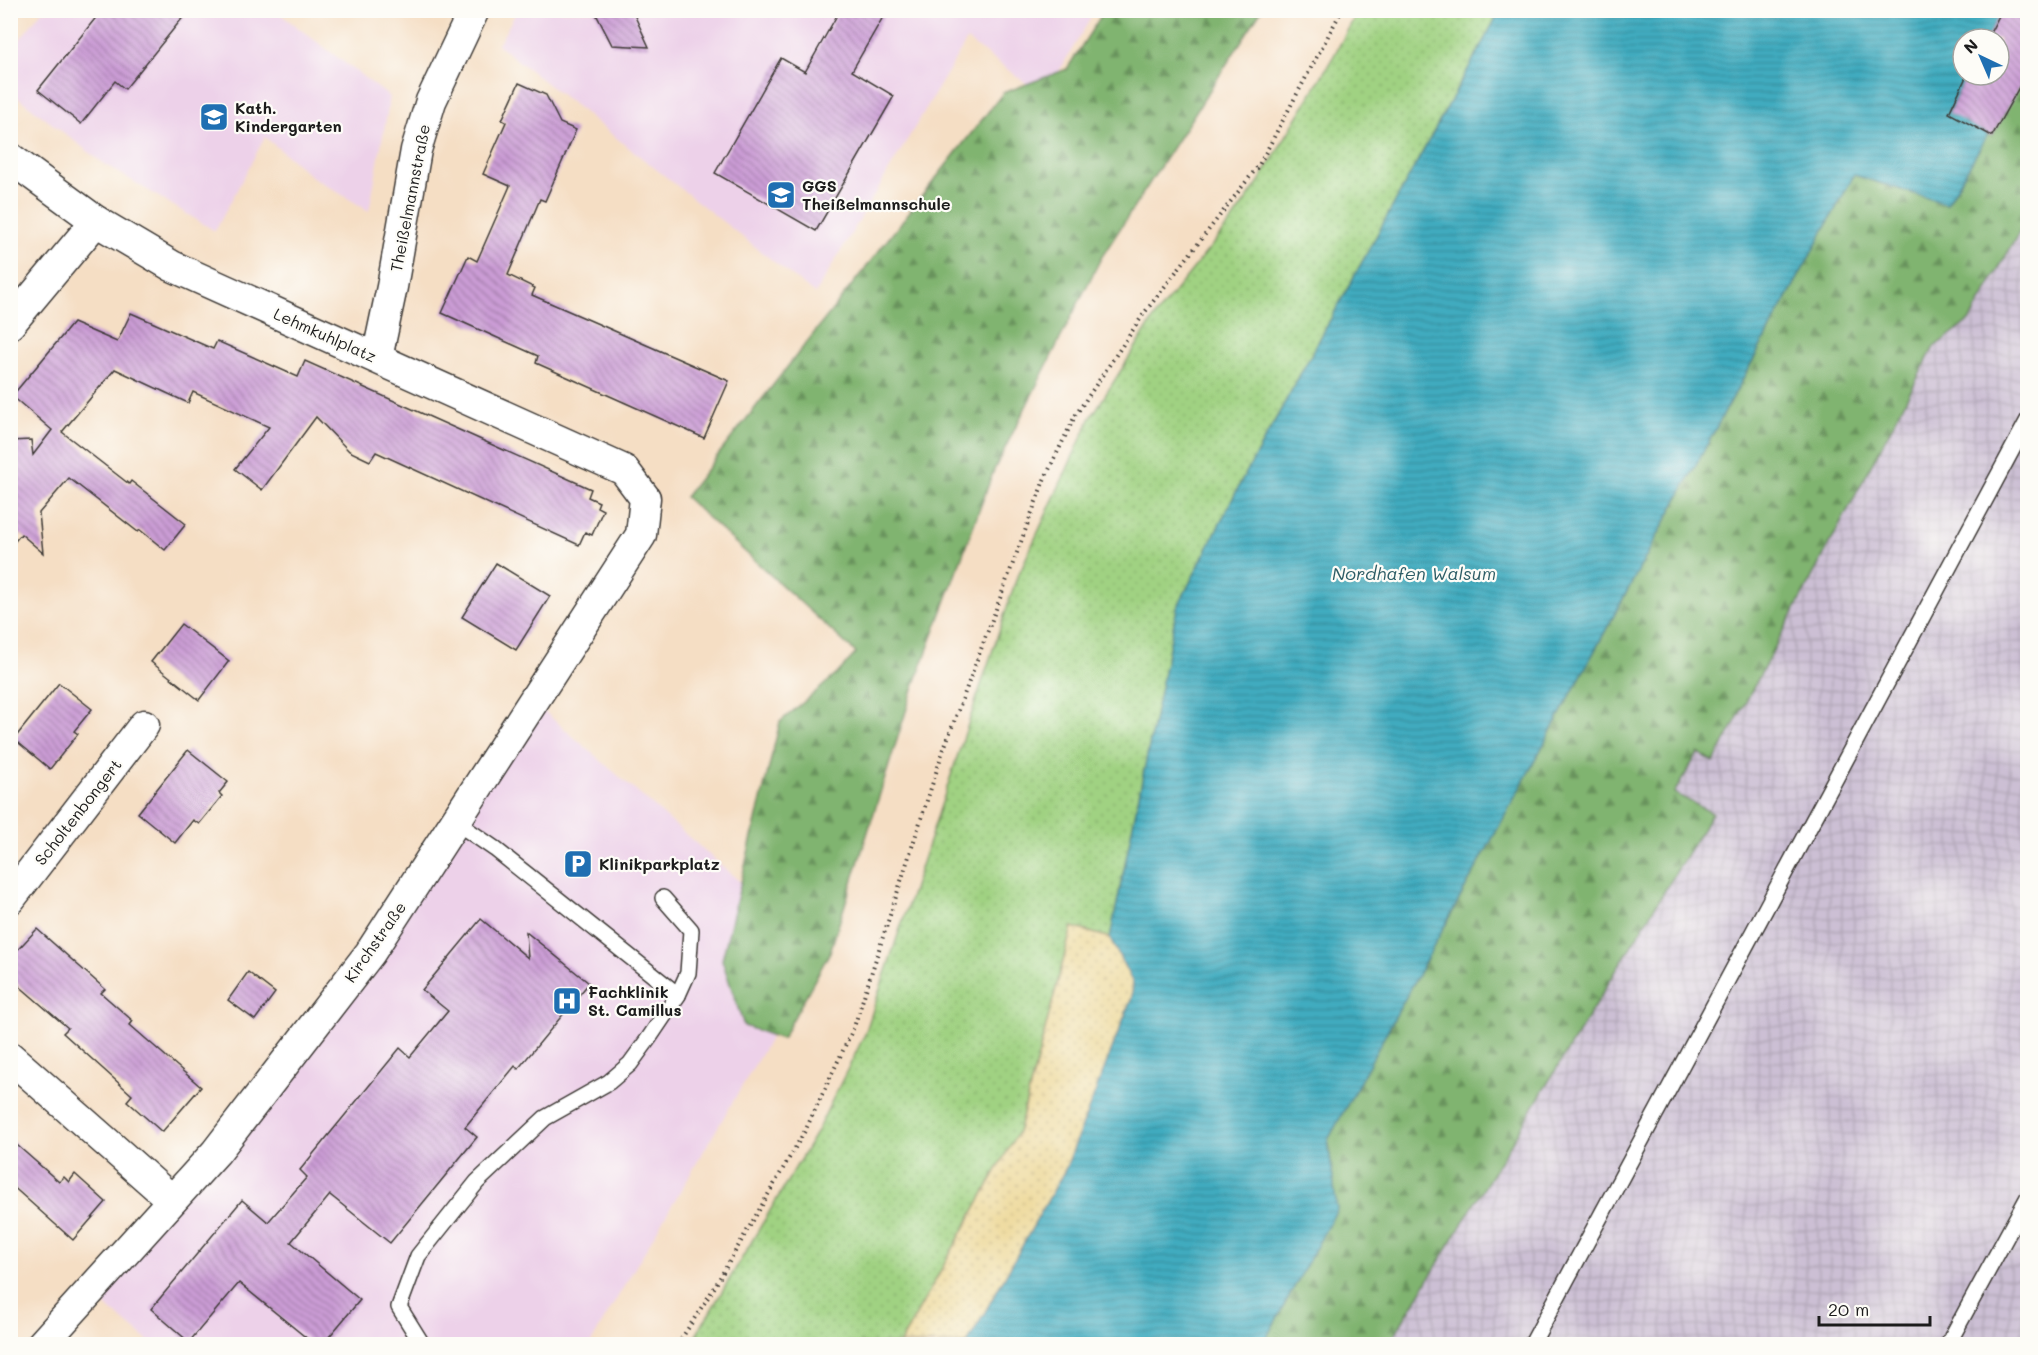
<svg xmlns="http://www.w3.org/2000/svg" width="2038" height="1355" viewBox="0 0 2038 1355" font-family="Mali,sans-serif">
<defs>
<pattern id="industrial-grid" width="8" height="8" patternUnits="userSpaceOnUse" patternTransform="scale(1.5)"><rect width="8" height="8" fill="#ccbfd4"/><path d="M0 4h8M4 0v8" fill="none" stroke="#afa4b5"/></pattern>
<pattern id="green-dots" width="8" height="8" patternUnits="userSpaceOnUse" patternTransform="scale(1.5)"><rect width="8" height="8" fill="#a0d282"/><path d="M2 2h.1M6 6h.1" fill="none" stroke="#89b470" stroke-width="1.8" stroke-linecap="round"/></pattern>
<pattern id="forest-firs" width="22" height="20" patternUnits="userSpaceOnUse" patternTransform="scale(1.5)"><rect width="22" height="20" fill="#80b470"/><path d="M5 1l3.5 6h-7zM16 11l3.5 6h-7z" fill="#68925b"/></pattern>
<pattern id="sand-dots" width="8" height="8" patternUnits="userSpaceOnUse" patternTransform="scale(1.5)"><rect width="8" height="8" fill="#eeda9e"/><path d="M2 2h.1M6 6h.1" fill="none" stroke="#ccba88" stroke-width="1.8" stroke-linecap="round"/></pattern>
<pattern id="water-rules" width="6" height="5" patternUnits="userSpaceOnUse" patternTransform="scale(1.5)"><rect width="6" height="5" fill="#41acc0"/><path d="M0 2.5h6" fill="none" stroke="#368b9b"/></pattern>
<pattern id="building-back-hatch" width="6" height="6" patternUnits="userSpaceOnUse" patternTransform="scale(1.5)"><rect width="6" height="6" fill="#cb9cd5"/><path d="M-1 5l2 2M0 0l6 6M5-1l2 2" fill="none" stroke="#a47eac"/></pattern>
</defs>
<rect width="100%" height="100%" fill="#fdfcf7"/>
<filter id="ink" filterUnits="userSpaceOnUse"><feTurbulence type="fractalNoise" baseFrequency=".0167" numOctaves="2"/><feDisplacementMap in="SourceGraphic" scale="12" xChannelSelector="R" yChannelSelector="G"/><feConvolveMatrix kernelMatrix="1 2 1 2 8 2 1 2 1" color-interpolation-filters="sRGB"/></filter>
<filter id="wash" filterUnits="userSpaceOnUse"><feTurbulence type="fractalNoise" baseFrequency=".008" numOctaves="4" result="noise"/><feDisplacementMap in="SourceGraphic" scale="24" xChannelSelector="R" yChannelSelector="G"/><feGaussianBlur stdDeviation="1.35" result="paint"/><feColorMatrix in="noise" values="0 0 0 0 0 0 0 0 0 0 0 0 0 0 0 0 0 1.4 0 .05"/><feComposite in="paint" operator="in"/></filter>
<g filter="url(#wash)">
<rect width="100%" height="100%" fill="#f5dec4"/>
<!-- built -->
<g fill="#edd1e9">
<path d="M42 11H276L390 97 369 211 311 176 265 137 215 231 103 163 11 92 10 52Z"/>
<path d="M517 11H1095L1044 96 967 40 815 294 498 45Z"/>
<path d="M538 706 821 952 590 1344H152L99 1300Z"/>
</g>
<!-- industrial -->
<path fill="url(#industrial-grid)" d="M2002 11H2027V1344H1263L1269 1332 1328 1140 1854 175 1947 204 1949 113 1967 75H1999V39H1987Z"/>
<!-- green -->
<path fill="url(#green-dots)" stroke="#5e774f" stroke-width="1.5" d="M1358 11H1500L1240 484 1177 608 1110 938 1072 927 1019 1130 900 1344H691L816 1133 865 1034 1016 580 1090 419 1156 315 1233 219 1260 180 1332 59Z"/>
<!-- forest -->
<g fill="url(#forest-firs)" stroke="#4e6846" stroke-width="1.5">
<path d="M1104 11H1261L1101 258 994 470 913 689 830 952 782 1039 744 1026 722 960 780 722 837 674 856 653 685 497 1003 93 1067 69Z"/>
<path d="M2027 71V218L1970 320 1934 347 1714 762 1698 753 1674 793 1712 813 1389 1344H1263L1337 1209 1328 1140 1854 175 1947 204 1988 134 1992 136Z"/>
</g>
<!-- sand -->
<path fill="url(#sand-dots)" stroke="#857b5d" stroke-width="1.5" d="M1072 927 1110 938 1133 983 1132 997 1066 1168 967 1344H900L1019 1130Z"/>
<!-- water -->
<path fill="url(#water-rules)" stroke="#2e646e" stroke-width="1.5" d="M1500 11H2002L1987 39H1963V75H1967L1949 112 1988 134 1947 204 1854 175 1328 1140 1337 1209 1263 1344H967L1066 1168 1132 997 1133 983 1110 938 1177 608 1240 484Z"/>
<g id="blocks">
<!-- building -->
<g fill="url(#building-back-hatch)">
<path d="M102 10H189L125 89 115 81 81 124 38 90Z"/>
<path d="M594 10H632L649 47 612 45Z"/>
<path d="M840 10H887L852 71 894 96 816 231 715 173 781 58 805 72Z"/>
<path d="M2002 10H2028V71L1992 136 1949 113 1967 75H1999V39H1987Z"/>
<path d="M519 83 546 95 560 123 576 130 545 201 540 199 508 275 535 288 532 295 729 381 704 438 536 363 538 356 442 313 468 256 477 261 510 186 483 174 506 122 502 120Z"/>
<path d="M131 313 213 349 217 341 298 377 305 361 591 489 588 497 599 502 597 507 603 510 592 535 585 532 579 545 376 452 370 461 349 451 316 417 262 490 235 469 269 427 193 392 188 403 115 369 62 432 129 484 131 481 186 524 165 550 140 530 138 532 69 478 39 513 43 553 21 534 10 547V441L31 440 33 455 52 430 12 396 73 323 117 342Z"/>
<path d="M496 563 550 596 516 650 462 617Z"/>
<path d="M181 624 229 661 199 700 151 662Z"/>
<path d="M59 683 92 709 74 731 78 734 50 769 14 739Z"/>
<path d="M188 750 228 782 219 793 222 796 199 824 193 820 175 843 138 813Z"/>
<path d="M481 919 528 958 526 932 589 983 518 1069 515 1066 465 1127 477 1137 390 1243 330 1195 291 1242 360 1300 323 1344H314L239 1283 189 1342 151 1309 242 1200 268 1222 307 1177 300 1170 400 1048 410 1057 448 1011 422 990Z"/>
<path d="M37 929 105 989 101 993 133 1021 130 1025 201 1087 162 1132 127 1101 132 1095 63 1033 68 1028 10 978V958Z"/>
<path d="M248 972 275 993 255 1020 228 1000Z"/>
<path d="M10 1139 59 1182 64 1177 69 1182 75 1174 106 1202 73 1240 10 1184Z"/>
</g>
</g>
</g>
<g filter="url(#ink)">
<use href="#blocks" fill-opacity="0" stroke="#3d3935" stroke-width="1.5"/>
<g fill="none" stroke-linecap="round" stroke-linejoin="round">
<!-- service casing -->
<g stroke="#3d3935" stroke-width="18">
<g id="service">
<path d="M456 822 495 849 678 995"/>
<path d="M422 1344 399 1307 418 1256 477 1182 545 1118 609 1082 630 1064 649 1038 678 995 688 973 691 930 663 898"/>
<path d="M1532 1344 2028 420"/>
<path d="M1948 1344 2028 1197"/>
</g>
</g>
<!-- minor casing -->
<g stroke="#3d3935" stroke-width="33">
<g id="minor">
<path d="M10 158 96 221 172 266 624 470 645 498 641 535 370 953 216 1152 42 1344"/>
<path d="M10 324 96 221"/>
<path d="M377 358 392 287 416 150 431 101 474 10"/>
<path d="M10 899 144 725"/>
<path d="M10 1057 172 1200"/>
</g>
</g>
<!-- path -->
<path stroke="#3d3935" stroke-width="4" stroke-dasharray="1.5 4.5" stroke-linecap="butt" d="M678 1344 714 1288 806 1129 854 1027 942 754 1044 480 1075 416 1145 312 1259 165 1342 10"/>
<!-- service -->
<use href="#service" stroke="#fff" stroke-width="15"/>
<!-- minor -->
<use href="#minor" stroke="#fff" stroke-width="30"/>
</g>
</g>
<!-- icons -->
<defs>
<g id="school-square" transform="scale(1.5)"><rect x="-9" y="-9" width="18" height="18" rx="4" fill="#1f6fb2" stroke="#fdfcf7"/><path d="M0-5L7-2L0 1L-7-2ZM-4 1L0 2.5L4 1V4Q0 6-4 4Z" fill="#fff"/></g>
<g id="parking-square" transform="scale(1.5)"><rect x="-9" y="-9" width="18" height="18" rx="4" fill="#1f6fb2" stroke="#fdfcf7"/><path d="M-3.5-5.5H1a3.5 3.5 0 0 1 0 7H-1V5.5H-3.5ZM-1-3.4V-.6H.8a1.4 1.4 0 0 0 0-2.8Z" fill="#fff"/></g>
<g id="hospital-square" transform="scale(1.5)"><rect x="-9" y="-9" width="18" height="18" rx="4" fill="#1f6fb2" stroke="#fdfcf7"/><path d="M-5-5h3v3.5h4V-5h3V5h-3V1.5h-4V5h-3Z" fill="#fff"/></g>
</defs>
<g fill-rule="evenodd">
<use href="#school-square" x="214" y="117"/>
<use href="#school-square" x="781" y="195"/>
<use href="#parking-square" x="578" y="864"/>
<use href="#hospital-square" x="567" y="1001"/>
</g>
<g text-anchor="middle" stroke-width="4.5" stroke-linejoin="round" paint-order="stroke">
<!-- poi labels -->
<g font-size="16" font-weight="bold" fill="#1c1c1c" stroke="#fdfcf7" text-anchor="start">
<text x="235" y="114">Kath.<tspan x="235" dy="18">Kindergarten</tspan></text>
<text x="802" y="192">GGS<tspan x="802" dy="18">Theißelmannschule</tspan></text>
<text x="599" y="870">Klinikparkplatz</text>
<text x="588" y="998">Fachklinik<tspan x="588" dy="18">St. Camillus</tspan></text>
</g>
<!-- street labels -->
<g font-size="16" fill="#1c1c1c" stroke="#fdfcf7">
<text transform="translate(410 198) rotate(-79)" y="6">Theißelmannstraße</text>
<text transform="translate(325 335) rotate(24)" y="6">Lehmkuhlplatz</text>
<text transform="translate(78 812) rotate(-52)" y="6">Scholtenbongert</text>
<text transform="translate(375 942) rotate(-55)" y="6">Kirchstraße</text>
</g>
<!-- water labels -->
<g font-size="18" font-style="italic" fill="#2d5d66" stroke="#fdfcf7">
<text x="1414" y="580">Nordhafen Walsum</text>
</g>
</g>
<!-- margin -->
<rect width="2038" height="1355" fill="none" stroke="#fdfcf7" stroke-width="36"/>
<!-- north arrow -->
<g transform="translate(1981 57) rotate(316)"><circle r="28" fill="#fdfcf7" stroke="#a3a29f" stroke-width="1.5"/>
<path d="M0-4.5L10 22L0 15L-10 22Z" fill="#1f6fb2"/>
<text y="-9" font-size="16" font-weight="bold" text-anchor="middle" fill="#1c1c1c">N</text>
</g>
<!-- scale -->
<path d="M1819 1316v9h111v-9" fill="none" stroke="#1c1c1c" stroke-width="3"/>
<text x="1828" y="1316" font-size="18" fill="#1c1c1c" stroke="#fdfcf7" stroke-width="4.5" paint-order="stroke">20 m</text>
</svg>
